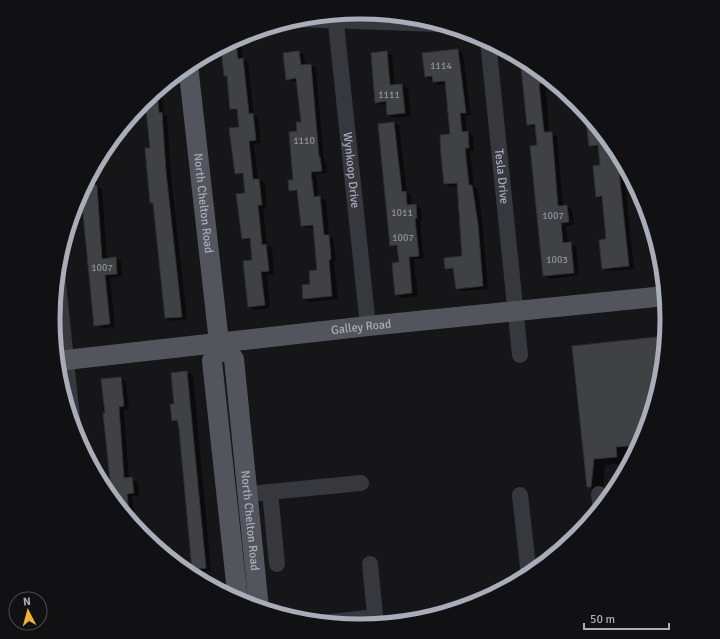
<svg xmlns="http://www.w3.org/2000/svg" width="720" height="639" viewBox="0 0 720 639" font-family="Signika,sans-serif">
<rect width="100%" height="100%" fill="#161618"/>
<!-- shadow -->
<g fill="#0007">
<path d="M236 44 242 47 243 59 248 63 254 115 258 118 261 143 254 144 258 180 265 183 267 208H263L267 246 272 248 274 274 267 275 270 308 255 310 249 306 253 261 251 241 243 239 246 194 244 176 236 173 240 128 238 112 231 109 228 78 225 76 222 47Z"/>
<path d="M457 50 463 53 471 115 465 116 467 132 473 135 474 150 470 151 474 187 478 189 483 228 488 289 462 291 456 288 455 271 446 269 463 257 458 186 450 187 445 183 451 135 446 84 439 85 426 77Z"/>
<path d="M299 52 304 55 305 65H311L316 68 324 161 326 162 327 173 316 174 319 197 326 200 329 236 334 239 336 262H334L338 299 310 302 304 299 318 271 314 228H308L302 225 299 193 290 190 294 181 298 132 302 123 297 82H293L287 79Z"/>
<path d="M386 52 392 55 395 85H402L408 88 411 116 394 118 388 115 387 104 381 105 376 102Z"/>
<path d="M521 59 545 75 549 133 557 136 563 206H567L572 209 574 225 566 226 568 244 576 246 579 275 550 279 544 275 536 128 528 125Z"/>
<path d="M161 87 164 115 167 116 171 176 187 319 171 321 166 318 154 204 151 202V148L147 109 142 106V103Z"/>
<path d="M585 112 616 149 623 163 634 269 608 271 603 268 607 240 603 200 597 196 601 166 599 148 590 145Z"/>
<path d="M394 123 399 126 407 193 411 195 412 205 421 208 422 221H420L424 258 414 259 418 296 401 298 396 295 400 263 398 248 390 245Z"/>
<path d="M102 153 103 166 96 167 98 187 102 189 107 259 115 258 121 261 122 276 110 278 115 327 101 328 95 325 81 192Z"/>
<path d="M573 347 662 380 644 437 636 452 627 453 628 463 605 465 603 493 588 487Z"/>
<path d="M187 372 193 375 211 571 198 572 193 569 179 424 173 420 176 404Z"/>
<path d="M120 378 126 381 129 409 124 410 129 479 138 482 139 496H132L136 529 114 502 102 380Z"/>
</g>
<!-- building -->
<g fill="#404145" stroke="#303034">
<path d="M236 43 238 59 243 58 249 114 253 113 256 140 249 141 253 179H259L262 205H258L262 245 266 244 269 271 261 272 265 305 248 307 243 261 252 260 250 238 242 239 236 194 245 193 243 173 235 174 229 128 239 127 237 109H230L227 76H224L221 47 226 44Z"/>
<path d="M458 49 466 113H460L462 132 468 131 469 148H465L469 185H472L478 224 483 286 456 289 453 268 445 269 444 258 462 256 457 183 444 184 441 155 440 135 450 134 445 81 433 82 432 76 425 77 422 53Z"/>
<path d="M299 51 301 65 311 64 319 157H320L322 171 311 172 314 197 320 196 324 235H329L331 259 329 260 332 296 303 299 302 285 310 284 309 271 317 270 313 225 301 226 297 190 289 191 288 180H293L289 132 297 131 296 122H301L296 78 286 80 283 53Z"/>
<path d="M387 51 390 85 402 84 405 113 387 115 386 101 375 103 371 53Z"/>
<path d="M520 58 540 71 541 84H539L544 132H552L558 206 567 205 569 222 561 223 563 243 571 242 574 273 543 276 530 146 537 145 535 124 527 125Z"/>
<path d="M157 91 159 113 162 112 166 172 182 317 165 318 153 203H150L145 148H150L145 100Z"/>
<path d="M585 112 617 152 629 266 602 269 599 240 606 239 602 196 596 197 593 166 600 165 598 145 589 146Z"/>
<path d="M394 122 402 192 406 191 407 205 416 204 417 218 415 219 419 256 409 257 412 293 395 295 392 263 399 262 397 245 390 246 378 124Z"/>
<path d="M92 172 93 185H97L102 259 116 257 117 274 105 275 110 324 94 326 81 193Z"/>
<path d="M666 336 662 380 644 437 640 445 616 447 617 457 594 459 591 487H587L572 346Z"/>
<path d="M187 371 206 568 192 570 179 428 177 420 172 421 170 404H174L171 373Z"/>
<path d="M121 377 124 406 119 407 124 478 132 477 134 493 127 494 130 521 112 499 103 413H105L101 379Z"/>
</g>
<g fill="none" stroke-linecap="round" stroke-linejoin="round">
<!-- minor -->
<g stroke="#37383d" stroke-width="16">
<path id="s1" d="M335 14 368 326"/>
<path d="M297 19 439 24"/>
<path id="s2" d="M488 41 520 355"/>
<path d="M660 255 665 296"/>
<path d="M57 274 73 427"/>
<path d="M270 492 277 564"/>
<path d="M248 494 361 483"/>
<path d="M599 494 601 509"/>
<path d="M520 495 529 576"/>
<path d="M370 564 376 625"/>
<path d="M480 600 487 599"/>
<path d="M323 623 375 617"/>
</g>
<!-- major -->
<g stroke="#53555c" stroke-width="20">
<path id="s3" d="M188 65 219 342 212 361 238 601"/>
<path id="s4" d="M219 342 234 359 259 609"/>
<path id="s5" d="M57 361 368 326 665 296"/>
</g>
</g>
<g text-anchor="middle" stroke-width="3" stroke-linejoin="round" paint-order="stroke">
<!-- number labels -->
<g font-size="10" fill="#8e929b">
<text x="441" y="69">1114</text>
<text x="389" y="98">1111</text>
<text x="304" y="144">1110</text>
<text x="402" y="216">1011</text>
<text x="553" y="219">1007</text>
<text x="403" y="241">1007</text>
<text x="557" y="263">1003</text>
<text x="102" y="271">1007</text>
</g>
<!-- street labels -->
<g font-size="12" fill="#a8adb8" stroke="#111113">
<text dy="4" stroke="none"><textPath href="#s1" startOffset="157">Wynkoop Drive</textPath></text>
<text dy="4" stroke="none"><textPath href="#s2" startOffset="136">Tesla Drive</textPath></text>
<text dy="4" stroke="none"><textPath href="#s3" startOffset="139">North Chelton Road</textPath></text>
<text dy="4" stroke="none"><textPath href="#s5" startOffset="306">Galley Road</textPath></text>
<text dy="4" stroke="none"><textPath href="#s4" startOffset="185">North Chelton Road</textPath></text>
</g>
</g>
<!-- crop -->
<path d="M0 0H720V639H0ZM60 319a300 300 0 1 1 600 0a300 300 0 1 1-600 0Z" fill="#111113" fill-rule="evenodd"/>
<path fill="none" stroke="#a8adb8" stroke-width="5" d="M60 319a300 300 0 1 1 600 0a300 300 0 1 1-600 0Z"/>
<!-- north arrow -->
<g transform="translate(28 611) rotate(354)"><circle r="19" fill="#111113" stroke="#4d4f55"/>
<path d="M0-3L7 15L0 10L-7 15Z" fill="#f2b134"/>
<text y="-6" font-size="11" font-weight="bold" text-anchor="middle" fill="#a8adb8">N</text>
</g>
<!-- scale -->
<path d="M584 623v6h85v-6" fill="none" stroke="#a8adb8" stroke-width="2"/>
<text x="590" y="623" font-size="12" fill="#a8adb8" stroke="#111113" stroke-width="3" paint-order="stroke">50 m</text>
</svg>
